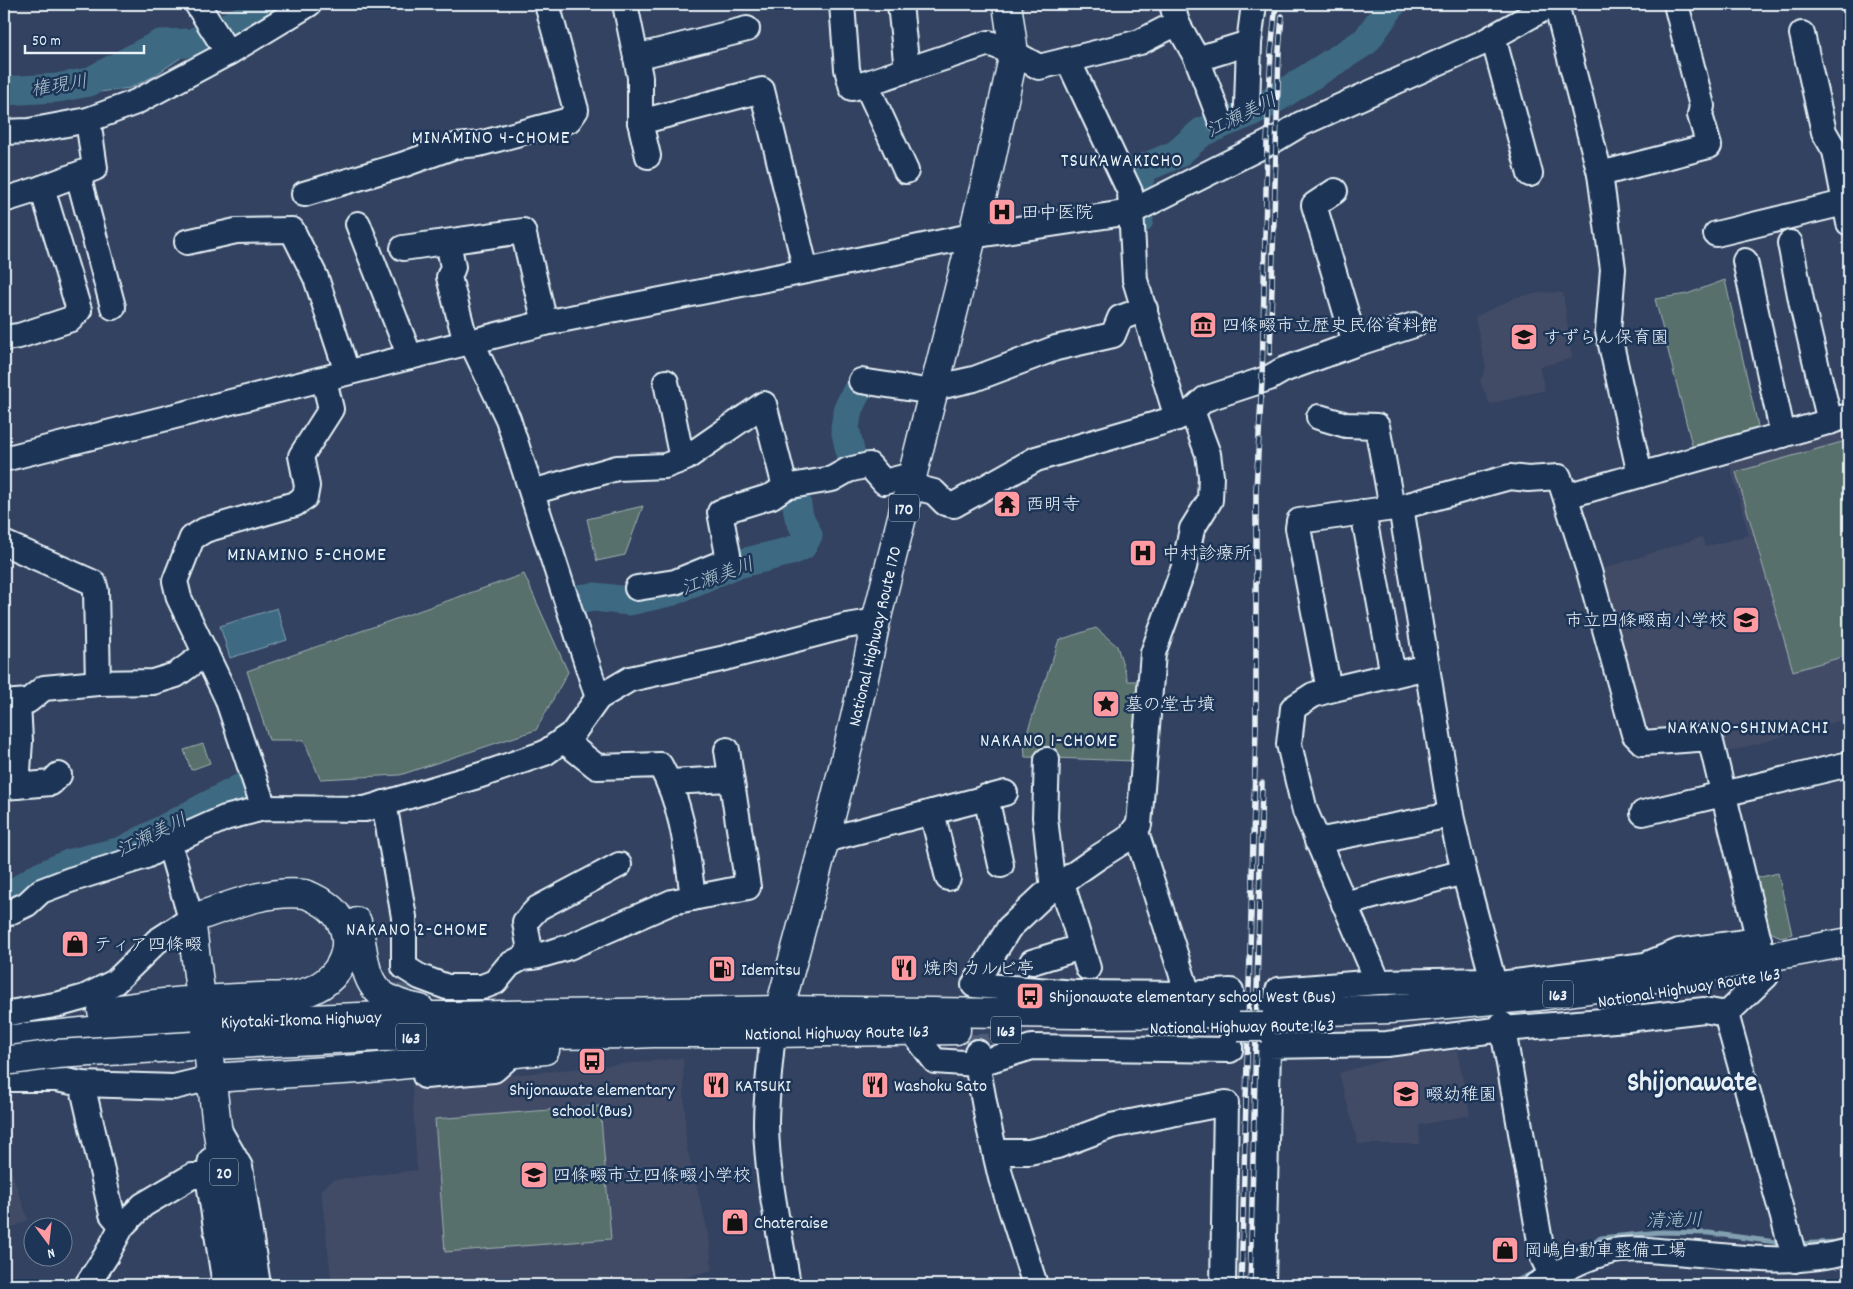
<svg xmlns="http://www.w3.org/2000/svg" width="1853" height="1289" viewBox="0 0 1853 1289" font-family="Dekko,'Klee One',sans-serif">
<rect width="100%" height="100%" fill="#334260"/>
<filter id="ink" filterUnits="userSpaceOnUse"><feTurbulence type="fractalNoise" baseFrequency=".02" numOctaves="2"/><feDisplacementMap in="SourceGraphic" scale="10" xChannelSelector="R" yChannelSelector="G"/><feConvolveMatrix kernelMatrix="1 2 1 2 8 2 1 2 1" color-interpolation-filters="sRGB"/></filter>
<g filter="url(#ink)">
<!-- built -->
<g fill="#424b66">
<path d="M1546 292 1563 293 1572 358 1539 367 1545 390 1490 404 1480 381 1486 368 1475 317 1517 297Z"/>
<path d="M1849 427V718L1724 753 1661 731 1642 722 1596 571 1702 537 1705 547 1749 535 1729 462Z"/>
<path d="M1457 1051 1470 1115 1419 1125 1420 1144H1358L1339 1073 1404 1055Z"/>
<path d="M683 1058 686 1144 709 1237 712 1270 659 1285H332L321 1190 333 1180 417 1170 412 1085Z"/>
<path d="M4 1149 28 1220 4 1231Z"/>
</g>
<!-- green -->
<g fill="#58706c" stroke="#a0b0b2">
<path d="M1725 280 1760 435 1694 453 1655 299 1687 294Z"/>
<path d="M1849 440V655L1793 671 1736 472Z"/>
<path d="M643 506 625 555 597 561 587 519Z"/>
<path d="M524 574 568 672 536 730 400 775 320 779 304 740H269L247 671Z"/>
<path d="M1096 628 1117 646 1128 681H1142L1135 761 1025 757 1024 741 1059 640Z"/>
<path d="M203 744 210 763 191 770 184 750Z"/>
<path d="M1778 873 1792 934 1781 937 1770 932 1757 878Z"/>
<path d="M600 1106 611 1239 445 1252 435 1119Z"/>
</g>
<!-- water -->
<g fill="#3e6a82" stroke="#82a0b1">
<path d="M166 38 184 40 189 52 154 76 130 88 92 93 85 79Z"/>
<path d="M277 608 287 640 230 658 220 626Z"/>
</g>
<g fill="none" stroke-linecap="round" stroke-linejoin="round">
<!-- stream -->
<g stroke="#82a0b1" stroke-width="5">
<path d="M1797 1244 1836 1242 1849 1239"/>
<path d="M1551 1263 1601 1238 1660 1232 1709 1233 1783 1243"/>
<path d="M1509 1285 1533 1273"/>
</g>
<!-- river -->
<g stroke="#3e6a82" stroke-width="29">
<path d="M4 91 57 88 89 82 160 44 192 43 277 4"/>
<path d="M1139 220 1138 182 1144 168 1177 154 1202 132 1259 109 1366 41 1392 4"/>
<path d="M853 465 845 428 848 409 860 385"/>
<path d="M570 600 595 597 629 601 673 591 734 565 791 551 802 546 808 535 799 517 794 489"/>
<path d="M4 899 37 878 71 863 122 851 241 788"/>
</g>
<!-- minor-tunnel -->
<g stroke="#4e5c77" stroke-width="24" stroke-dasharray="24 12" stroke-linecap="butt">
<path d="M976 998 977 1052"/>
<path d="M386 1079 404 967"/>
</g>
<!-- minor casing -->
<g stroke="#e8f1f8" stroke-width="28">
<g id="minor">
<path d="M197 4 228 53"/>
<path d="M625 4 640 77V122L648 156"/>
<path d="M842 4 847 69 852 88 989 43 1014 53 1039 67 1140 42 1177 23 1172 4"/>
<path d="M900 4 907 70"/>
<path d="M1556 4 1600 174 1613 269 1608 331 1640 475"/>
<path d="M1177 23 1197 59 1220 119"/>
<path d="M1802 34 1824 132 1835 151 1849 223"/>
<path d="M1493 37 1530 174"/>
<path d="M636 57 747 29"/>
<path d="M1197 59 1249 43"/>
<path d="M1068 60 1130 192 1135 280 1177 418 1192 411 1208 454 1211 476 1210 500 1192 529 1184 567 1153 653 1139 825 1127 839 1097 858 1044 895 1009 928 974 985 1076 993V1014"/>
<path d="M866 84 906 171"/>
<path d="M1247 106 1249 43 1254 4"/>
<path d="M640 122 762 90 806 271"/>
<path d="M4 132 29 131 88 120 136 102 228 53 309 4"/>
<path d="M1600 174 1709 146 1700 115 1702 106 1676 4"/>
<path d="M78 175 113 307"/>
<path d="M1335 191 1314 205 1355 343"/>
<path d="M304 194 402 165 455 146 479 144 569 120 576 110 547 4"/>
<path d="M4 200 36 190 95 168 88 120"/>
<path d="M358 224 410 357"/>
<path d="M1716 234 1844 203"/>
<path d="M187 242 236 231 292 230 316 278 347 372"/>
<path d="M448 242 453 267 449 277 466 343"/>
<path d="M1790 243 1802 305 1830 422"/>
<path d="M403 248 523 231 545 323"/>
<path d="M1745 261 1783 435"/>
<path d="M4 338 19 336 71 319 79 310 42 188"/>
<path d="M471 341 508 419 598 698"/>
<path d="M861 381 933 392"/>
<path d="M666 382 682 459"/>
<path d="M934 388 974 379 1056 348 1113 335 1120 318 1145 309"/>
<path d="M1192 411 1205 399 1269 378 1283 370 1352 345 1414 325"/>
<path d="M1319 417 1346 425 1377 426 1392 508"/>
<path d="M4 459 545 323 806 271 971 236 1131 212 1276 139 1301 124 1482 43 1552 4"/>
<path d="M910 486 934 492 945 503 954 505 1036 459 1177 418"/>
<path d="M532 492 617 468 665 466 686 458 764 404 785 487"/>
<path d="M1566 496 1849 416"/>
<path d="M1401 507 1451 815 1464 872 1493 980"/>
<path d="M1363 512 1393 675"/>
<path d="M6 544 94 583 96 591 98 683"/>
<path d="M637 588 675 582 729 560 720 512 772 496 785 487 832 479 848 470 869 465 884 482 912 475"/>
<path d="M1329 690 1298 528 1299 521 1401 507 1510 477 1528 479 1559 477 1589 571 1634 734 1643 743 1710 738 1763 958 1766 976 1726 1014 1795 1260"/>
<path d="M4 703 28 701 44 688 98 683 153 682 176 675 206 653"/>
<path d="M563 740 597 767 660 765C683 806 687 852 693 898"/>
<path d="M1047 760 1045 817 1053 889"/>
<path d="M669 782 730 779"/>
<path d="M17 786 20 741 18 702"/>
<path d="M4 787 51 783 59 775"/>
<path d="M986 797 1001 865"/>
<path d="M384 803 404 917V967L420 977 447 987H482L495 982 509 965 522 958 538 956 569 947 672 902 748 887 727 750"/>
<path d="M264 808 227 698 179 598 175 581 192 538 205 530 295 504 305 497 307 486 301 456 331 409 324 380"/>
<path d="M932 812 948 878"/>
<path d="M1643 813 1849 764"/>
<path d="M1135 829 1188 994"/>
<path d="M825 840 1005 793"/>
<path d="M1317 841 1451 815"/>
<path d="M1062 883 1088 968"/>
<path d="M1344 904 1464 872"/>
<path d="M4 915 27 904 41 891 70 880 146 856 169 843 225 818 264 808 365 809 481 775 545 753 573 733 598 698 630 679 721 659 846 626 876 621"/>
<path d="M531 957 525 922 538 908 619 865"/>
<path d="M1032 962 1081 947"/>
<path d="M1378 982 1305 811 1289 744 1293 708 1313 695 1329 690 1427 667"/>
<path d="M1076 993 1188 994 1231 991V998"/>
<path d="M1277 997 1278 990 1378 982 1493 980 1500 984 1645 965 1679 951 1759 940"/>
<path d="M4 1014 60 1004 85 997 115 982 157 941 191 919 169 843"/>
<path d="M1502 1024 1543 1258 1552 1276"/>
<path d="M912 1031 935 1061 977 1064 988 1123 1001 1178 1035 1285"/>
<path d="M773 1033C770 1064 766 1095 766 1125 767 1179 780 1233 788 1285"/>
<path d="M977 1052V1064L1032 1047 1230 1050V1043"/>
<path d="M425 1076 494 1070 512 1054"/>
<path d="M4 1079H56L82 1084 174 1087 211 1078"/>
<path d="M82 1084 112 1214 122 1226"/>
<path d="M220 1132 240 1167 258 1285"/>
<path d="M995 1152H1029L1057 1146 1111 1126 1226 1103 1223 1285"/>
<path d="M211 1160 208 1176 225 1285"/>
<path d="M87 1285 106 1256 122 1226 143 1205 192 1176H208"/>
<path d="M1263 1285 1268 1046 1387 1044 1503 1029 1627 1019 1704 1010 1726 1014"/>
<path d="M1536 1285C1560 1272 1582 1258 1609 1252 1630 1247 1653 1251 1674 1252 1732 1256 1793 1267 1849 1251"/>
</g>
</g>
<!-- major casing -->
<g stroke="#e8f1f8" stroke-width="31">
<g id="major">
<path d="M191 919 200 991"/>
<path d="M209 1058 217 1126 240 1285"/>
</g>
</g>
<!-- highway casing -->
<g stroke="#e8f1f8" stroke-width="31">
<g id="highway">
<path d="M357 922C369 971 359 997 420 1009"/>
<path d="M102 1011C131 1008 160 1002 189 1001 213 999 237 998 261 997 279 996 298 997 314 989 353 971 359 921 318 900 314 898 309 895 305 894 266 889 227 907 191 919"/>
<path d="M1263 1013 1390 1009 1540 996 1611 986 1849 942"/>
<path d="M773 1033C810 897 848 760 876 621L989 169 1014 53 1007 4"/>
<path d="M4 1040 140 1026 384 1016H453L779 1010 1076 1014 1239 1013"/>
<path d="M193 1046 377 1037 630 1034 653 1033H773L956 1030"/>
<path d="M211 1078 359 1069 545 1050"/>
</g>
</g>
<!-- minor -->
<use href="#minor" stroke="#1d3557" stroke-width="24"/>
<!-- major -->
<use href="#major" stroke="#1d3557" stroke-width="28"/>
<!-- highway -->
<use href="#highway" stroke="#1d3557" stroke-width="28"/>
<!-- rail casing -->
<g stroke="#e8f1f8" stroke-width="5.5">
<g id="rail">
<path d="M1270 353 1279 51 1282 16"/>
<path d="M1241 1285 1256 728V490L1262 381 1267 143 1271 52 1276 4"/>
<path d="M1250 1285 1262 783"/>
</g>
</g>
<!-- rail -->
<use href="#rail" stroke="#1d3557" stroke-width="4" stroke-dasharray="11" stroke-linecap="butt"/>
<!-- highway-bridge casing -->
<g stroke="#e8f1f8" stroke-width="31" stroke-linecap="butt">
<g id="highway-bridge">
<path d="M1238 1027H1263"/>
<path d="M4 1061 57 1054 193 1046"/>
</g>
</g>
<!-- highway-bridge -->
<use href="#highway-bridge" stroke="#1d3557" stroke-width="28"/>
</g>
</g>
<!-- icons -->
<defs>
<g id="hospital-square" transform="scale(1.4375)"><rect x="-9" y="-9" width="18" height="18" rx="4" fill="#ff9aa2" stroke="#1d3557"/><path d="M-5-5h3v3.5h4V-5h3V5h-3V1.5h-4V5h-3Z" fill="#111"/></g>
<g id="museum-square" transform="scale(1.4375)"><rect x="-9" y="-9" width="18" height="18" rx="4" fill="#ff9aa2" stroke="#1d3557"/><path d="M0-6L6-3V-2H-6V-3ZM-5-1h2V3h-2ZM-1-1h2V3h-2ZM3-1h2V3H3ZM-6 4H6V6H-6Z" fill="#111"/></g>
<g id="school-square" transform="scale(1.4375)"><rect x="-9" y="-9" width="18" height="18" rx="4" fill="#ff9aa2" stroke="#1d3557"/><path d="M0-5L7-2L0 1L-7-2ZM-4 1L0 2.5L4 1V4Q0 6-4 4Z" fill="#111"/></g>
<g id="temple-square" transform="scale(1.4375)"><rect x="-9" y="-9" width="18" height="18" rx="4" fill="#ff9aa2" stroke="#1d3557"/><path d="M0-6L5-2H3V0L6.5 2.5H4V6H1.5V3h-3V6H-4V2.5H-6.5L-3 0V-2H-5Z" fill="#111"/></g>
<g id="sight-square" transform="scale(1.4375)"><rect x="-9" y="-9" width="18" height="18" rx="4" fill="#ff9aa2" stroke="#1d3557"/><path d="M0-6L1.8-2.2L6-1.7L2.9 1.2L3.7 5.4L0 3.3L-3.7 5.4L-2.9 1.2L-6-1.7L-1.8-2.2Z" fill="#111"/></g>
<g id="shop-square" transform="scale(1.4375)"><rect x="-9" y="-9" width="18" height="18" rx="4" fill="#ff9aa2" stroke="#1d3557"/><path d="M-5-2.5h2.3a2.7 3.5 0 0 1 5.4 0H5L5.5 6h-11ZM-1.5-2.5h3a1.5 2.3 0 0 0-3 0Z" fill="#111"/></g>
<g id="restaurant-square" transform="scale(1.4375)"><rect x="-9" y="-9" width="18" height="18" rx="4" fill="#ff9aa2" stroke="#1d3557"/><path d="M-5-6h1v4h1v-4h1v4h1v-4h1v5L-1.5 .5V6h-2V.5L-5-1ZM5-6V6H3V1.5H1.5Q1.5-4 5-6Z" fill="#111"/></g>
<g id="fuel-square" transform="scale(1.4375)"><rect x="-9" y="-9" width="18" height="18" rx="4" fill="#ff9aa2" stroke="#1d3557"/><path d="M-5.5-6h7V0h2V4h1.3V-2.5L3-4.5l.8-.8L6-3V5H2.5V1h-1V6h-7ZM-4.2-4.7v3.2H.2V-4.7Z" fill="#111"/></g>
<g id="bus-square" transform="scale(1.4375)"><rect x="-9" y="-9" width="18" height="18" rx="4" fill="#ff9aa2" stroke="#1d3557"/><path d="M-5-6H5V4H4V6H2V4H-2V6H-4V4H-5ZM-3.5-4V0h7V-4ZM-3.5 1.2v1.5H-2V1.2ZM2 1.2v1.5H3.5V1.2Z" fill="#111"/></g>
</defs>
<g fill-rule="evenodd">
<use href="#hospital-square" x="1002" y="212"/>
<use href="#museum-square" x="1203" y="325"/>
<use href="#school-square" x="1524" y="337"/>
<use href="#temple-square" x="1007" y="504"/>
<use href="#hospital-square" x="1143" y="553"/>
<use href="#school-square" x="1746" y="620"/>
<use href="#sight-square" x="1106" y="704"/>
<use href="#shop-square" x="75" y="944"/>
<use href="#restaurant-square" x="904" y="968"/>
<use href="#fuel-square" x="722" y="969"/>
<use href="#bus-square" x="1030" y="996"/>
<use href="#bus-square" x="592" y="1061"/>
<use href="#restaurant-square" x="716" y="1085"/>
<use href="#restaurant-square" x="875" y="1085"/>
<use href="#school-square" x="1406" y="1094"/>
<use href="#school-square" x="534" y="1175"/>
<use href="#shop-square" x="735" y="1222"/>
<use href="#shop-square" x="1505" y="1250"/>
</g>
<g text-anchor="middle" stroke-width="5" stroke-linejoin="round" paint-order="stroke">
<!-- shield labels -->
<g fill="#1d3557" stroke="#abb9c8" stroke-width="1">
<rect x="889" y="494.5" width="30" height="27" rx="4"/>
<rect x="1543" y="980.5" width="30" height="27" rx="4"/>
<rect x="991" y="1016.5" width="30" height="27" rx="4"/>
<rect x="396" y="1023.5" width="30" height="27" rx="4"/>
<rect x="210" y="1158.5" width="28" height="27" rx="4"/>
</g>
<g font-size="16" font-weight="bold" fill="#e8f1f8">
<text x="904" y="514">170</text>
<text x="1558" y="1000">163</text>
<text x="1006" y="1036">163</text>
<text x="411" y="1043">163</text>
<text x="224" y="1178">20</text>
</g>
<!-- poi labels -->
<g font-size="18" fill="#e8f1f8" stroke="#1d3557" text-anchor="start">
<text x="1021" y="218">田中医院</text>
<text x="1222" y="331">四條畷市立歴史民俗資料館</text>
<text x="1543" y="343">すずらん保育園</text>
<text x="1026" y="510">西明寺</text>
<text x="1162" y="559">中村診療所</text>
<text x="1727" y="626" text-anchor="end">市立四條畷南小学校</text>
<text x="1125" y="710">墓の堂古墳</text>
<text x="94" y="950">ティア四條畷</text>
<text x="923" y="974">焼肉 カルビ亭</text>
<text x="741" y="975">Idemitsu</text>
<text x="1049" y="1002">Shijonawate elementary school West (Bus)</text>
<text x="735" y="1091">KATSUKI</text>
<text x="894" y="1091">Washoku Sato</text>
<text x="592" y="1095" text-anchor="middle">Shijonawate elementary<tspan x="592" dy="21">school (Bus)</tspan></text>
<text x="1425" y="1100">畷幼稚園</text>
<text x="553" y="1181">四條畷市立四條畷小学校</text>
<text x="754" y="1228">Chateraise</text>
<text x="1524" y="1256">岡嶋自動車整備工場</text>
</g>
<!-- street labels -->
<g font-size="18" fill="#e8f1f8" stroke="#1d3557">
<text transform="translate(874 636) rotate(-77)" y="6">National Highway Route 170</text>
<text transform="translate(1689 987) rotate(-9)" y="6">National Highway Route 163</text>
<text transform="translate(301 1019) rotate(-2)" y="6">Kiyotaki-Ikoma Highway</text>
<text transform="translate(1242 1026) rotate(-1)" y="6">National Highway Route 163</text>
<text transform="translate(837 1032) rotate(-1)" y="6">National Highway Route 163</text>
</g>
<!-- water labels -->
<g font-size="19" font-style="italic" fill="#acc2cf" stroke="#1d3557">
<text transform="translate(59 84) rotate(-9)" y="7">権現川</text>
<text transform="translate(1241 114) rotate(-26)" y="7">江瀬美川</text>
<text transform="translate(717 575) rotate(-20)" y="7">江瀬美川</text>
<text transform="translate(151 834) rotate(-26)" y="7">江瀬美川</text>
<text transform="translate(1674 1219) rotate(-1)" y="7">清滝川</text>
</g>
<!-- neighbourhood labels -->
<g font-size="19" letter-spacing="1" fill="#e8f1f8" stroke="#1d3557">
<text x="491" y="143">MINAMINO 4-CHOME</text>
<text x="1122" y="166">TSUKAWAKICHO</text>
<text x="307" y="560">MINAMINO 5-CHOME</text>
<text x="1748" y="733">NAKANO-SHINMACHI</text>
<text x="1049" y="746">NAKANO 1-CHOME</text>
<text x="417" y="935">NAKANO 2-CHOME</text>
</g>
<!-- town labels -->
<g font-size="28" font-weight="bold" fill="#e8f1f8" stroke="#1d3557">
<text x="1692" y="1090">Shijonawate</text>
</g>
</g>
<!-- margin -->
<rect width="1853" height="1289" fill="none" stroke="#1d3557" stroke-width="20"/>
<rect x="10" y="10" width="1833" height="1269" fill="none" stroke="#e8f1f8" stroke-width="2" filter="url(#ink)"/>
<!-- north arrow -->
<g transform="translate(48 1242) rotate(165)"><circle r="24" fill="#1d3557" stroke="#6e8097"/>
<path d="M0-4L9 19L0 12L-9 19Z" fill="#ff9aa2"/>
<text y="-8" font-size="14" font-weight="bold" text-anchor="middle" fill="#e8f1f8">N</text>
</g>
<!-- scale -->
<path d="M25 45v8h119v-8" fill="none" stroke="#e8f1f8" stroke-width="2.5"/>
<text x="32" y="45" font-size="15" fill="#e8f1f8" stroke="#1d3557" stroke-width="4" paint-order="stroke">50 m</text>
</svg>
